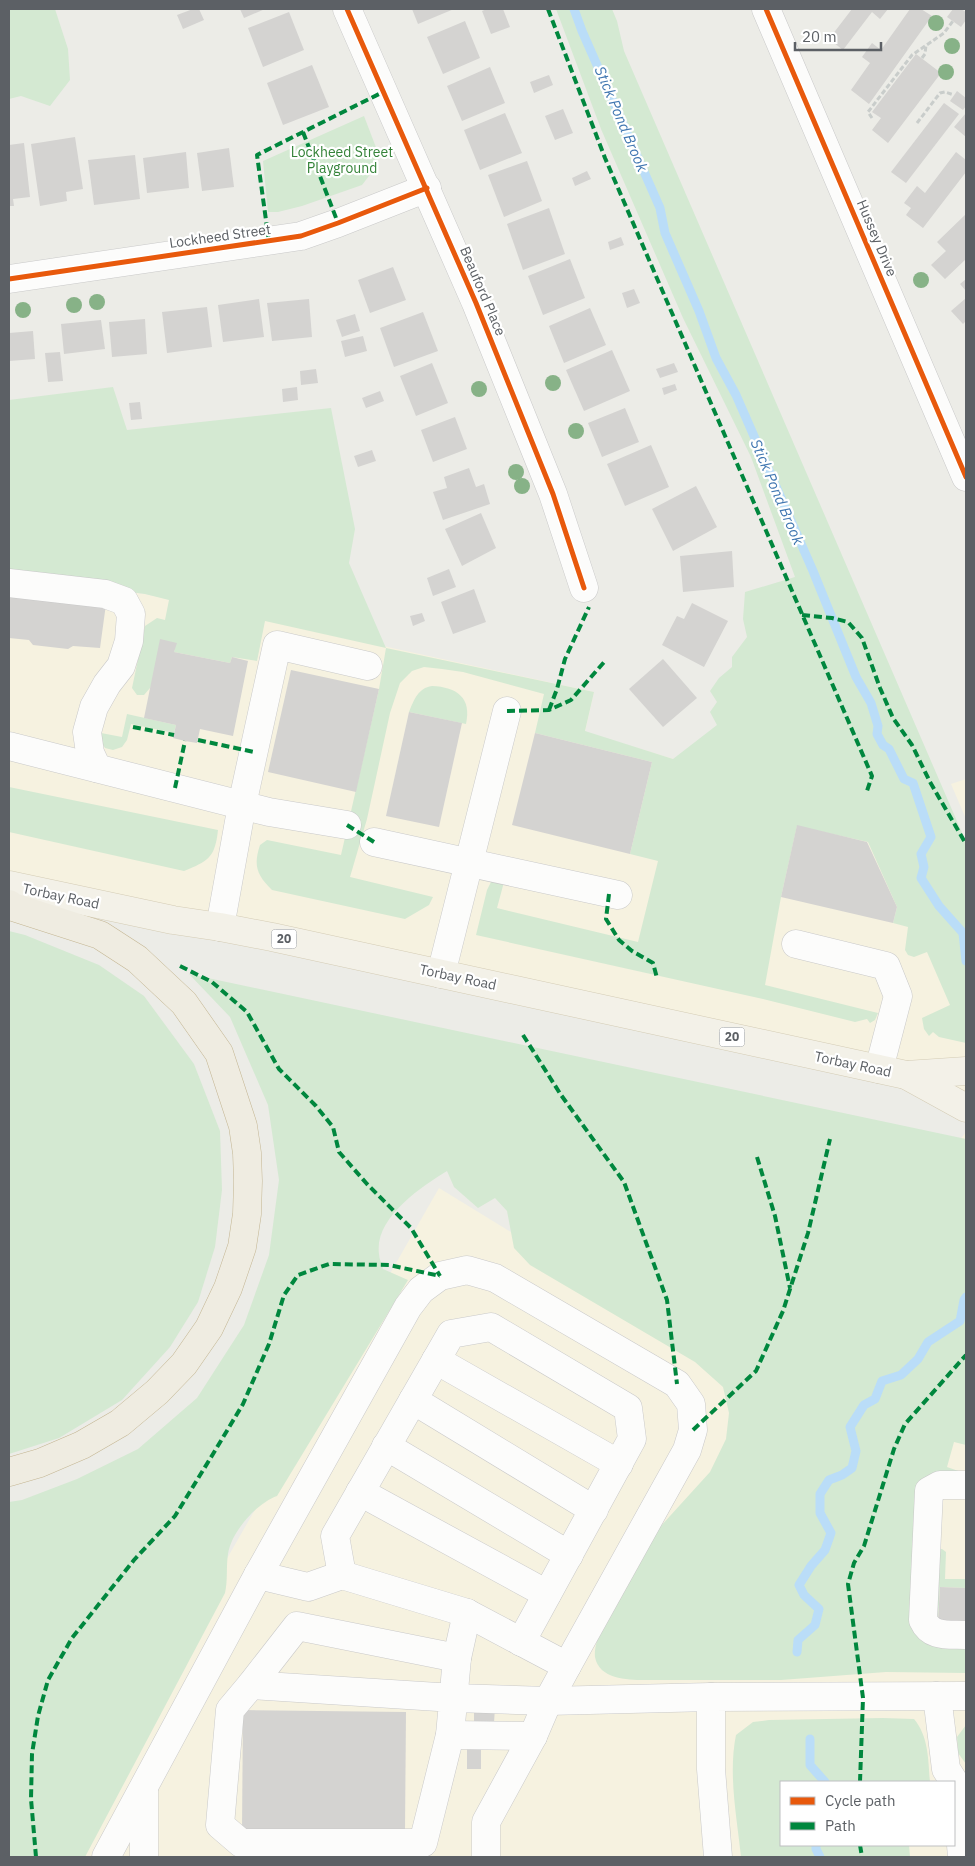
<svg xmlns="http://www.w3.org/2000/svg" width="975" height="1866" viewBox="0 0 975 1866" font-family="'IBM Plex Sans',sans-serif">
<rect width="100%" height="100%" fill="#ecece7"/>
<!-- commercial -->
<g fill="#f6f2e0" fill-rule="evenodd">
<path d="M9 576 145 594 594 692 585 732 680 761 966 860V1108L906 1075 9 885Z"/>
<path d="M966 779V819L951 784Z"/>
<path d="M966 1132V1857H63L66 1840 439 1188 768 1389ZM781 1782H954V1845H781Z"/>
</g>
<!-- green -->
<g fill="#d4e9d2">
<path d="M9 9H55L68 49 70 80 50 106 21 96 9 99Z"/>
<path d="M556 9H612L617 21 624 51 966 842V1043L939 1037 933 1032 929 1036 924 1029 922 1018 950 1005 927 952 914 957 908 955 905 950 908 927 893 923 897 907 868 842 797 826 781 897 765 985 878 1013 875 1020 870 1023 867 1019 855 1022 763 999 476 935 487 890 491 882 498 881 504 882 497 908 638 942 658 861 630 854 652 762 535 733 544 694 463 672 442 669 424 667 412 671 400 683 390 713 367 819 350 877 433 897 429 905 405 919 272 890C257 875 253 866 260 845L267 840 341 855 379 689 386 648 265 621 257 661 232 657 230 663 174 652 176 643 150 688 144 695H137L132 688 145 626 157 618 165 620 169 600 145 594 9 576V400L113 387 127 430 331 408 355 529 349 563 386 648 594 692 585 731 673 759 717 725 710 712 717 702 710 691 719 678 732 667V657L747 637 743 619 745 592 795 577 751 457 683 318 601 129Z"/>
<path d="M364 116 377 150V161L372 172 362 185 302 206 278 212H268L263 161Z"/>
<path d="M432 686C457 687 472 698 466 724L409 712C414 700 418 688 432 686Z"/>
<path d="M127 714 176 725 174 733 131 724 127 740 122 747 113 750 105 748 100 740 101 733 122 737Z"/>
<path d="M9 787 218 830C215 858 208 861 184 871L9 832Z"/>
<path d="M9 931 25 935 99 965 144 996 194 1064 220 1131 222 1190 215 1247 198 1302 170 1347 122 1400 59 1438 9 1454Z"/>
<path d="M189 974 966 1139V1445L954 1442 947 1467 964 1473 934 1480 913 1626 966 1645V1673L886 1672 781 1680H644C627 1680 599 1679 595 1657 594 1648 598 1638 600 1630L660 1527 710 1472 726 1439 729 1413 723 1387 695 1362 530 1265 514 1248 507 1211 495 1198 478 1208 454 1187 447 1171C421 1187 374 1218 379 1254 379 1259 382 1264 383 1269L408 1280 277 1496C257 1503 231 1532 228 1554 226 1567 228 1580 225 1593L85 1857H9V1502L22 1500 77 1479 138 1449 197 1398 244 1325 269 1255 279 1180 268 1105 230 1017Z"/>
<path d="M937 1549H942L946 1552 945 1579H966V1588L940 1587 938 1622 966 1624V1628L937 1627 933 1621 934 1552Z"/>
<path d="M883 1718 914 1719C929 1737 928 1760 930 1782H781V1845H909L910 1857H741C737 1818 728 1774 736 1735L753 1722 769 1720Z"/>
<path d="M966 1725V1764L958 1753 957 1737Z"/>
</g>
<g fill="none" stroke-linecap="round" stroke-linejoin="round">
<!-- stream -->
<g stroke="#baddf8" stroke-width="9">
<path d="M574 9 582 31 660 208 665 233 699 311 716 358 736 395 813 571 856 677 871 703 878 726 877 734 883 745 889 749 904 779 913 783 931 837 921 854 924 867 921 878 939 906 963 933 966 961"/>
<path d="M797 1652 798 1640 815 1625 819 1609 804 1595 799 1585 811 1566 825 1550 831 1533 820 1513V1494L829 1480 842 1475 852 1468 856 1451 850 1427 864 1405 875 1399 882 1381 901 1375 918 1359 928 1342 960 1321 964 1300 966 1297"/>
<path d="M810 1739V1765L825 1782"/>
<path d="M816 1845V1849L820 1857"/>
</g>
</g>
<!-- building -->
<g fill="#d4d3d1">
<path d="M193 9H199L204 20 183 29 177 15Z"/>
<path d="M240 9H265L244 18Z"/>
<path d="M412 9H454L418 24Z"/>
<path d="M487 9H503L510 27 491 34 482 11Z"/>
<path d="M852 9H888L880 19 872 12 843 50 829 39Z"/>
<path d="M910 9H921L932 16 869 104 851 90 870 63 862 57 872 43 881 50Z"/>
<path d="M953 9H961L966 12V20L961 27 947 17Z"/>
<path d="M289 12 304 50 263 67 248 28Z"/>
<path d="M465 21 480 58 443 74 427 37Z"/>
<path d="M916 54 941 73 888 143 872 130 881 118 872 112Z"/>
<path d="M312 65 329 107 283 125 267 83Z"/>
<path d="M490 67 505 103 462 121 447 86Z"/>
<path d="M549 75 553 85 534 93 530 82Z"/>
<path d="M957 91 966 98V106L963 110 950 101Z"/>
<path d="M944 103 959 114 906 183 891 172Z"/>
<path d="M563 109 573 133 555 140 545 116Z"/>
<path d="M505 113 522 153 480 170 464 130Z"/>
<path d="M966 113V137L954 127Z"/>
<path d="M75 137 83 189 66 192 67 201 40 206 31 144Z"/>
<path d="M24 143 30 197 13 199 14 206H9V145Z"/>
<path d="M229 148 234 187 202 191 197 153Z"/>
<path d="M186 152 189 188 147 193 143 158Z"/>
<path d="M956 152 966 160V172L923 228 906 215 911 208 904 203 917 186 925 193Z"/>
<path d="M135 155 140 199 94 205 88 160Z"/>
<path d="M527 161 542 201 504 217 488 175Z"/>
<path d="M587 171 591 179 575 186 572 178Z"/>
<path d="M549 208 565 254 523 270 507 224Z"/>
<path d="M966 214V259L945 279 931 265 946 251 937 242Z"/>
<path d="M621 237 624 245 610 250 608 242Z"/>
<path d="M570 259 585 298 543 315 528 276Z"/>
<path d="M393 267 406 300 370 313 358 280Z"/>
<path d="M966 279V291L960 284Z"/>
<path d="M634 289 640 303 627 308 622 293Z"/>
<path d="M966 298V321L963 324 951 311Z"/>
<path d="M259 299 264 337 223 342 218 305Z"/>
<path d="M309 299 312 337 272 341 267 303Z"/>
<path d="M207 307 212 347 167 353 162 312Z"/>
<path d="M590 308 606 345 564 363 549 326Z"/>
<path d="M423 312 438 351 394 367 380 328Z"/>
<path d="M355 314 360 331 342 337 336 320Z"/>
<path d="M145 319 147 354 112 357 109 322Z"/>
<path d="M101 320 105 349 64 354 61 324Z"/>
<path d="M33 331 35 359 9 361V333Z"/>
<path d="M363 336 367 351 345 357 341 341Z"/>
<path d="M612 350 630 391 584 411 566 370Z"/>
<path d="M60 352 63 381 48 382 45 353Z"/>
<path d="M432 363 448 403 416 416 400 376Z"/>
<path d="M674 363 678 372 660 378 656 369Z"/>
<path d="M316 369 318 383 301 385 300 371Z"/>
<path d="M675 384 677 390 664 395 662 388Z"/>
<path d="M297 387 298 400 283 402 282 389Z"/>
<path d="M380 391 384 401 366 408 362 398Z"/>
<path d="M140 402 142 419 131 420 129 403Z"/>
<path d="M625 408 639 442 602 457 588 423Z"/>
<path d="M455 417 467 449 433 462 421 430Z"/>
<path d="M651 445 669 487 625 506 607 464Z"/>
<path d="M372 450 376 461 358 467 354 456Z"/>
<path d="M469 468 476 487 484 484 490 504 443 520 433 492 447 488 444 477Z"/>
<path d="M696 486 717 527 673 551 652 509Z"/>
<path d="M481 513 496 548 462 566 445 529Z"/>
<path d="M732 551 734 587 683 592 680 556Z"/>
<path d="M449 569 456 587 433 596 427 578Z"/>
<path d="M474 589 486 622 453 634 441 602Z"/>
<path d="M9 592 106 604 100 648 73 646 68 649 33 645 29 640 9 638Z"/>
<path d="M692 603 728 621 704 667 662 645 677 616 684 619Z"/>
<path d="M422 613 425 621 413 626 410 616Z"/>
<path d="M160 639 177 643 174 652 230 663 232 657 248 661 233 736 200 729 197 743 185 741 173 738 176 725 144 718Z"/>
<path d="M663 659 697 698 663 727 629 689Z"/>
<path d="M291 670 379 689 356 792 268 772Z"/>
<path d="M409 712 462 723 439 827 386 816Z"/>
<path d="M535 733 652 762 630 854 512 825Z"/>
<path d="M797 825 867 842 897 907 893 923 781 897Z"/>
<path d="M940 1587 966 1588V1624L938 1622Z"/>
<path d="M474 1706 495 1707 494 1723 474 1722Z"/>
<path d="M243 1710 406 1712 405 1830H242Z"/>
<path d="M467 1748 481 1749V1769H467Z"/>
</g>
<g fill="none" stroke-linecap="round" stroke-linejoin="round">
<!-- minor casing -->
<g stroke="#c9c9c9" stroke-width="29">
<g id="minor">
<path d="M347 9 476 303 553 494 584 588"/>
<path d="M766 9 966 477"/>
<path d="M9 279 301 236 338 223 427 188"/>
<path d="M9 583 105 594 124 601 131 614 129 641 121 666 107 684 94 707 87 732 90 753 97 768"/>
<path d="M9 746 269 812 347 825"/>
<path d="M374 842 618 895"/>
<path d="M220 927 242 805 277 645 368 666"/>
<path d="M796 944 886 966 898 996 879 1069"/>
<path d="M441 974 507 711"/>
<path d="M436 1360 619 1464"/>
<path d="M413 1400 594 1510"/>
<path d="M386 1446 569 1555"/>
<path d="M966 1485H940L929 1491 923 1620C931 1638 949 1634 966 1635"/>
<path d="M360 1492 547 1594"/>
<path d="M258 1575 308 1587 342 1575 467 1613 567 1666"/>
<path d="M342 1575 335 1536 451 1334 491 1327 628 1408 632 1439 521 1642"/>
<path d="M467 1613 457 1658 450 1735 423 1843H241L220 1825 230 1710 251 1685 454 1698 548 1701 711 1697"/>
<path d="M251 1685 297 1626 457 1658"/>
<path d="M937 1696 946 1769 956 1785 962 1857"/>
<path d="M450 1735 533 1736"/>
<path d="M106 1857 258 1575 408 1307 421 1290 440 1276 467 1270 495 1278 677 1384 691 1404 693 1430 687 1450 567 1666 548 1701 533 1736 486 1822V1857"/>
<path d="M144 1857V1790"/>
<path d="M718 1857 711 1769V1697L966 1696"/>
</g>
</g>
<!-- major casing -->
<g stroke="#d4ccb5" stroke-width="29">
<g id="major">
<path d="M9 885 173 920 220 927 272 937 906 1075 966 1108"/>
<path d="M906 1075 966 1071"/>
</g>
</g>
<!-- highway casing -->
<g stroke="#c4b693" stroke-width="29">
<path id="highway" d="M9 904 13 907 100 935 137 959 184 1003 219 1053 243 1126 247 1153 248 1181 247 1214 242 1247 228 1288 209 1328 184 1364 157 1392 120 1423 82 1445 40 1463 9 1472"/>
</g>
<!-- path -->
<g stroke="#c9cdcb" stroke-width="3" stroke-dasharray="5 2.5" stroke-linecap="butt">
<path d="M922 58 925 54 926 45"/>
<path d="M872 118 868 112 912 55 944 33 953 21"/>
<path d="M917 123 940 93 945 92 954 95"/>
</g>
<!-- minor -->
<use href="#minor" stroke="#fcfcfb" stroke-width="28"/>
<!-- major -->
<use href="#major" stroke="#f3f1e8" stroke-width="28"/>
<!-- highway -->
<use href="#highway" stroke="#efece1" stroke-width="28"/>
<!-- quiet -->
<g stroke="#00873e" stroke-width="4" stroke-dasharray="8 4" stroke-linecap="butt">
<path d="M548 9 605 158 872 776 867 791"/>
<path d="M303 132 338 223"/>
<path d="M269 242 257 155 383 92"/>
<path d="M802 615 832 618 848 622 862 638 880 688 893 718 912 745 930 782 966 844"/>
<path d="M549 710 557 689 565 659 589 607"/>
<path d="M507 711 549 710 571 700 605 661"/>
<path d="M133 727 174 735"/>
<path d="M198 740 254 752"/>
<path d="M175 788 185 741"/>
<path d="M347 825 374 842"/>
<path d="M609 894 606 919 619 940 632 951 653 963 657 978"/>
<path d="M180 966 212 982 247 1012 279 1069 316 1106 333 1127 339 1152 367 1184 411 1228 440 1276"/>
<path d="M523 1035 561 1095 624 1182 667 1300 677 1384"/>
<path d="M757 1157 775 1216 790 1288"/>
<path d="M693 1430 756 1371 783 1311 808 1233 830 1139"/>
<path d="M860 1782 863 1698 848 1584 854 1563 864 1546 894 1449 905 1424 966 1355"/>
<path d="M860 1845 862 1857"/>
<path d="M36 1857 31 1799 32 1754 38 1716 48 1680 72 1638 134 1560 175 1516 213 1454 243 1404 269 1344 284 1295 298 1275 329 1264 389 1265 440 1276"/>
</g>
<!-- cycleway casing -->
<g stroke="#fff" stroke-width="8">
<g id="cycleway">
<path d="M347 9 476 303 553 494 584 588"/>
<path d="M766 9 966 477"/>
<path d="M9 279 301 236 338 223 427 188"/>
</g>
</g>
<!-- cycleway -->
<use href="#cycleway" stroke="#e8590c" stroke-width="5"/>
</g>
<!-- trees -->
<g fill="#87b287">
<circle cx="936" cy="23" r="8"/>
<circle cx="952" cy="46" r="8"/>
<circle cx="946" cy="72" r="8"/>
<circle cx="921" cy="280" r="8"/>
<circle cx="97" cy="302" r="8"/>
<circle cx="74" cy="305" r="8"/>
<circle cx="23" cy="310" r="8"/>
<circle cx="553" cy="383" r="8"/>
<circle cx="479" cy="389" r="8"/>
<circle cx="576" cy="431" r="8"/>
<circle cx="516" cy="472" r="8"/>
<circle cx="522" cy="486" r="8"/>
</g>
<g text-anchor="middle" stroke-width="4.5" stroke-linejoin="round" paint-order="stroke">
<!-- shield labels -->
<g fill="#fff" stroke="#8d9093" stroke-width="1">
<rect x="271.5" y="929.5" width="25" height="19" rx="4"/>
<rect x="719.5" y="1027.5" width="25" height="19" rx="4"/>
</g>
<g font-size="12" font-weight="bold" fill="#5c6065">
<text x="284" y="943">20</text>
<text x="732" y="1041">20</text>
</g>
<!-- park labels -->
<g font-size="14" fill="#358339" stroke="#fff">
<text x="342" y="157">Lockheed Street<tspan x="342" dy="16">Playground</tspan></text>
</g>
<!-- street labels -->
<g font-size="14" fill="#5c6065" stroke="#fff">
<text transform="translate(220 236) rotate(-8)" y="5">Lockheed Street</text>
<text transform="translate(877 238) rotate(67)" y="5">Hussey Drive</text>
<text transform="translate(483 291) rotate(67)" y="5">Beauford Place</text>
<text transform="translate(61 896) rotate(12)" y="5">Torbay Road</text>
<text transform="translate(458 977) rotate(12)" y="5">Torbay Road</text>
<text transform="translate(853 1064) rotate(12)" y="5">Torbay Road</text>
</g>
<!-- water labels -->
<g font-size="15" font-style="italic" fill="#4177b1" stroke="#fff">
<text transform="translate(621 119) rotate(67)" y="5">Stick Pond Brook</text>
<text transform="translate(777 492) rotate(67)" y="5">Stick Pond Brook</text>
</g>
</g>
<!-- border -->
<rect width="975" height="1866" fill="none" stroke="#5c6065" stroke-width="20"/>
<!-- legend -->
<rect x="780" y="1781" width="175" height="65" fill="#ffffff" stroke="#bebfc1"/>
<rect x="790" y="1797" width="25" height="8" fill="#e8590c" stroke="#bebfc1"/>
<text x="825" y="1806" font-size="15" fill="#5c6065">Cycle path</text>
<rect x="790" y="1822" width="25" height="8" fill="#00873e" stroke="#bebfc1"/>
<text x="825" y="1831" font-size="15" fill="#5c6065">Path</text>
<!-- scale -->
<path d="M795 42v8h86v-8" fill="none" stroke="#5c6065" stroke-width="2.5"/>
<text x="802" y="42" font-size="15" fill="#5c6065" stroke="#ffffff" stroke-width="4" paint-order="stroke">20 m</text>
</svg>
